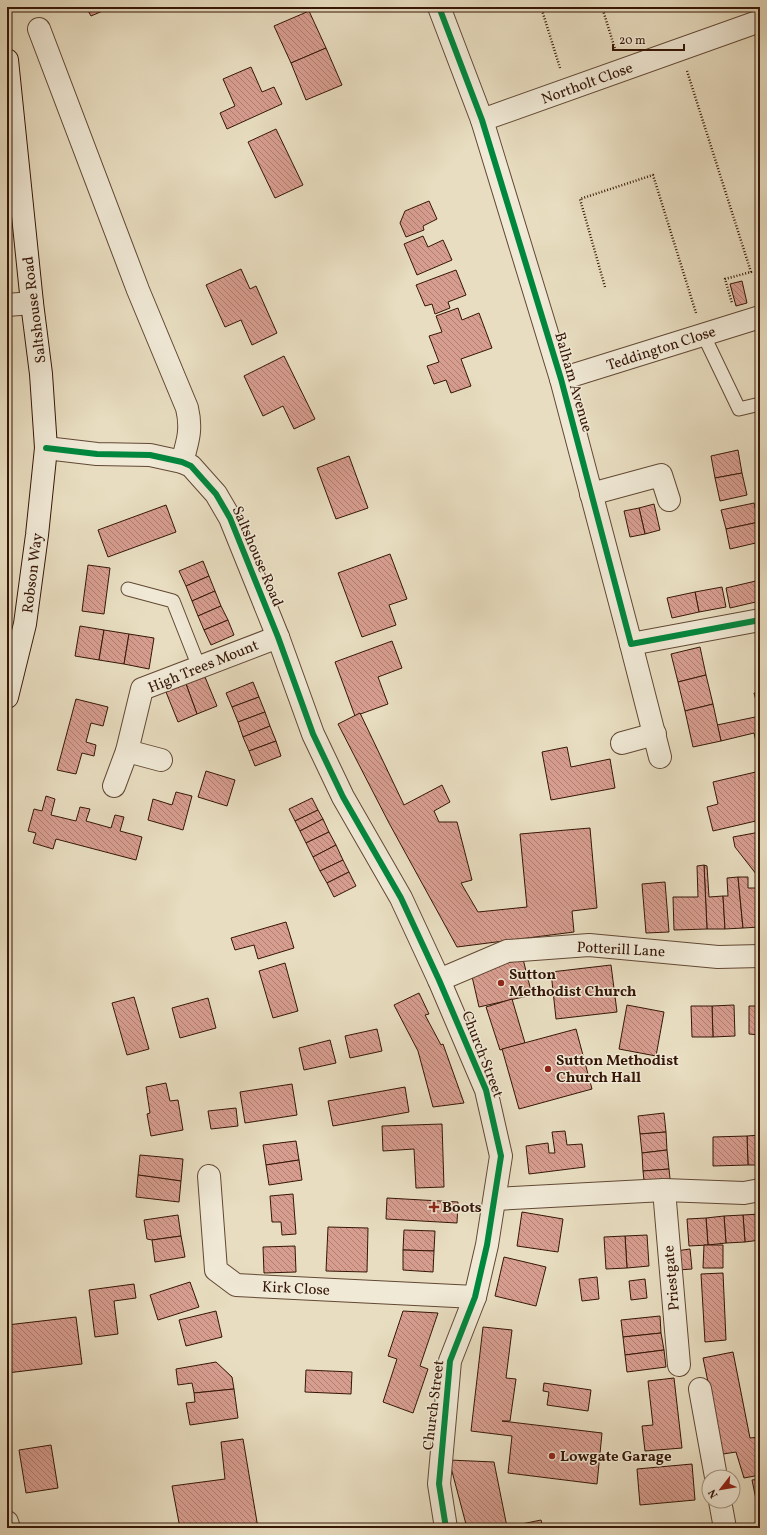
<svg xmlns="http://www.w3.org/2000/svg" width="767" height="1535" viewBox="0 0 767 1535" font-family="Vollkorn,serif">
<defs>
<pattern id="building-back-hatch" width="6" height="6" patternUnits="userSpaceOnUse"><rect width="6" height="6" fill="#d79d8f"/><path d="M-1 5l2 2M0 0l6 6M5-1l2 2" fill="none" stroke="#af7f73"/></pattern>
</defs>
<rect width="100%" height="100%" fill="#e8ddc0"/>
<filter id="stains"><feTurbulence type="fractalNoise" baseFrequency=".005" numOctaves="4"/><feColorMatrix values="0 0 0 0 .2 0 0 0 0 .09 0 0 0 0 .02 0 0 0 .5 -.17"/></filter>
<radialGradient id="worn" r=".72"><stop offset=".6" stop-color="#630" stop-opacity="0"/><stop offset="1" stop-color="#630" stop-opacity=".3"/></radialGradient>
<!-- building -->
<g fill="url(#building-back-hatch)" stroke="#351606">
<path d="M86 7H112L91 16Z"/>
<path d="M309 11 326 48 291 63 274 26Z"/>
<path d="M326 48 342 85 306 100 291 63Z"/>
<path d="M251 67 262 92 274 87 282 104 227 129 220 113 235 106 223 79Z"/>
<path d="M276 129 303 185 275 198 248 142Z"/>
<path d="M429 201 437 219 423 226 424 230 406 237 400 223 405 211Z"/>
<path d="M423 236 428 247 443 240 452 260 417 275 404 244Z"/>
<path d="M241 269 250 289 256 286 277 333 252 345 241 320 225 327 206 285Z"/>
<path d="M456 270 466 295 448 302 450 308 435 314 432 304 425 306 416 285Z"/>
<path d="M742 281 747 303 736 306 730 284Z"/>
<path d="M458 308 462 320 479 313 492 348 461 359 471 386 451 393 446 380 434 384 427 366 439 362 429 336 442 332 436 316Z"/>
<path d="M284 356 315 419 294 429 283 406 263 416 244 376Z"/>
<path d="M738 450 742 473 715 478 711 456Z"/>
<path d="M349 456 368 508 336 519 317 468Z"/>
<path d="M742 473 747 495 720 501 715 478Z"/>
<path d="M754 503 759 522 726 529 721 510Z"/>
<path d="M654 504 660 530 645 534 639 508Z"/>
<path d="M166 505 176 532 108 557 98 530Z"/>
<path d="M639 508 645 534 630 537 624 511Z"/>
<path d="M759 522 760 542 730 549 726 529Z"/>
<path d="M390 554 407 599 389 605 396 625 362 637 338 573Z"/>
<path d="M203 561 209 576 186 586 179 571Z"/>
<path d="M88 565 110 568 104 614 82 611Z"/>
<path d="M209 576 215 591 192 601 186 586Z"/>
<path d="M760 580V601L730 608 726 588Z"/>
<path d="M722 587 726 607 699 612 695 592Z"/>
<path d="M215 591 221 606 198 616 192 601Z"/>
<path d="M695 592 699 612 672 618 667 598Z"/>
<path d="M221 606 228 620 204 630 198 616Z"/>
<path d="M228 620 234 635 211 645 204 630Z"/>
<path d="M80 626 104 630 99 660 75 656Z"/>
<path d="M104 630 129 634 124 664 99 660Z"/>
<path d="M129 634 154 638 149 669 124 664Z"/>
<path d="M392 641 402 668 378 677 388 704 355 716 335 662Z"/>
<path d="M700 647 706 675 678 682 671 654Z"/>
<path d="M706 675 713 704 685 711 678 682Z"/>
<path d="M205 677 217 706 197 714 186 684Z"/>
<path d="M253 682 259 697 232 707 226 693Z"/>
<path d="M186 684 197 714 178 722 166 692Z"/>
<path d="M760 692V741L756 742 754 733 721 741 717 725 760 716 754 693Z"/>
<path d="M259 697 265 712 238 722 232 707Z"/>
<path d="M76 699 108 707 103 726 91 723 86 742 96 745 94 756 82 753 76 774 57 770Z"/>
<path d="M713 704 721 741 693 747 685 711Z"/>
<path d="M265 712 270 726 243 737 238 722Z"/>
<path d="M360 713 404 805 442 785 450 802 434 811 439 822H457L472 880 461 883 478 912 527 907 520 834 590 828 597 908 572 911 574 932 457 947 389 823 338 724Z"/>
<path d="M270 726 276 741 249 751 243 737Z"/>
<path d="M276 741 281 756 255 766 249 751Z"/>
<path d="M567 747 571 767 610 759 615 788 551 800 542 752Z"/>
<path d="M206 771 235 780 227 806 198 797Z"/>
<path d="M760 771V820L713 831 707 807 718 804 713 782Z"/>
<path d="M176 792 192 796 183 830 148 820 153 799 172 805Z"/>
<path d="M46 796 55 799 51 815 76 821 80 807 90 809 86 821 111 828 115 815 124 817 120 831 142 837 136 860 56 839 53 849 33 843 36 833 28 831 34 809 42 811Z"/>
<path d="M312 798 318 810 295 821 289 809Z"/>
<path d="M318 810 323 819 300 831 295 821Z"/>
<path d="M323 819 329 832 306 843 300 831Z"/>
<path d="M329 832 336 845 313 857 306 843Z"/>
<path d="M760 832V879L735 847 733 837Z"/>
<path d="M336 845 343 860 320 871 313 857Z"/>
<path d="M343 860 349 872 327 883 320 871Z"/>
<path d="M704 865 707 866 709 897 723 896 725 929H707Z"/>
<path d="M704 865 707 929 674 930 673 897H698L697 866Z"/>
<path d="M349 872 356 886 334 897 327 883Z"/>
<path d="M738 877 743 928 725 929 723 896H728L727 878Z"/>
<path d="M738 877H748V888H760V927L743 928Z"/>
<path d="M665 882 669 932 646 933 642 884Z"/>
<path d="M286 922 294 948 258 959 254 945 235 950 231 938Z"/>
<path d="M523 959 532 995 479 1007 471 972Z"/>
<path d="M285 963 298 1011 273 1018 259 971Z"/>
<path d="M611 965 617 1012 556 1019 551 972Z"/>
<path d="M419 993 429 1014 425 1015 441 1045 443 1044 464 1103 433 1107 418 1051 394 1005Z"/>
<path d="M134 997 149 1049 127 1055 112 1003Z"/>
<path d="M208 998 216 1028 180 1038 172 1008Z"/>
<path d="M512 999 525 1043 500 1050 486 1007Z"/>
<path d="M627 1005 664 1012 656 1056 619 1049Z"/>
<path d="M734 1005 735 1036 713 1037 712 1006Z"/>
<path d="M691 1006H712L713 1037H692Z"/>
<path d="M749 1006H760V1035L749 1034Z"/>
<path d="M377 1029 382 1051 350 1058 345 1036Z"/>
<path d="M576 1029 592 1089 519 1109 502 1049Z"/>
<path d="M330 1040 336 1063 304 1070 299 1048Z"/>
<path d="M166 1083 170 1101 178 1100 183 1130 151 1136 147 1114 150 1113 146 1087Z"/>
<path d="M292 1084 297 1115 245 1123 240 1092Z"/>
<path d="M405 1087 409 1112 333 1126 328 1101Z"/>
<path d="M236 1108 238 1126 211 1129 208 1111Z"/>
<path d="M664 1113 666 1132 640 1134 638 1116Z"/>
<path d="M442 1124 444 1187 416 1188 414 1149 383 1151 382 1126Z"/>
<path d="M565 1131 567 1145 582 1144 585 1167 529 1174 526 1146 548 1143 549 1153H555L552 1132Z"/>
<path d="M666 1132 667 1150 642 1153 640 1134Z"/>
<path d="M760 1135V1165H748L747 1136Z"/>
<path d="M747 1136 748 1165 713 1166V1137Z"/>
<path d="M296 1141 299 1160 266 1165 263 1145Z"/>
<path d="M667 1150 669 1169 643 1171 642 1153Z"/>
<path d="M140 1155 183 1159 181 1181 138 1175Z"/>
<path d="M299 1160 302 1180 269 1185 266 1165Z"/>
<path d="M669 1169 671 1188 645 1190 643 1171Z"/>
<path d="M138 1175 181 1181 179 1202 136 1197Z"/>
<path d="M293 1194 296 1234 282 1235 281 1222H272L270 1196Z"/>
<path d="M387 1198 458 1202 457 1223 386 1219Z"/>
<path d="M522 1212 563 1219 558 1252 517 1246Z"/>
<path d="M760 1214V1240L745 1242 743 1215Z"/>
<path d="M178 1215 181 1236 152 1240 147 1239 144 1220Z"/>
<path d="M743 1215 745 1242 726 1243 724 1216Z"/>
<path d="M724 1216 726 1243 708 1245 706 1218Z"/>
<path d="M706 1218 708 1245 689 1246 687 1219Z"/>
<path d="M328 1227 368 1228 367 1272 326 1271Z"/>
<path d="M404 1230 435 1231 434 1251 403 1250Z"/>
<path d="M647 1235 649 1266 627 1268 625 1236Z"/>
<path d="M181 1236 185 1257 155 1262 152 1240Z"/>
<path d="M625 1236 627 1268 606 1269 604 1237Z"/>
<path d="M704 1245H723V1268H703Z"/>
<path d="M295 1246 296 1272 264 1273 263 1247Z"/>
<path d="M690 1249 692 1269 678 1270 676 1251Z"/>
<path d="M403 1250 434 1251 433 1272 403 1270Z"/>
<path d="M504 1257 546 1267 536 1306 495 1296Z"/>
<path d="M723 1273 726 1340 705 1342 701 1274Z"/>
<path d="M597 1277 599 1299 582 1301 579 1279Z"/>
<path d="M645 1279 647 1298 631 1300 629 1281Z"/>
<path d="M190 1282 199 1307 158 1320 150 1295Z"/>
<path d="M134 1284 136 1298 114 1301 118 1334 95 1337 89 1290Z"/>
<path d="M216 1311 222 1337 186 1346 179 1320Z"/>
<path d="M403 1311 438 1313 420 1366 428 1369 413 1413 383 1402 397 1359 388 1356Z"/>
<path d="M660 1316 661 1333 623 1337 621 1320Z"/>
<path d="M76 1317 82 1364 7 1373V1325Z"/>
<path d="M483 1327 512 1330 506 1378 516 1379 510 1421H502L602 1433 597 1484 508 1473 512 1436 471 1431Z"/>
<path d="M661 1333 664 1350 625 1355 623 1337Z"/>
<path d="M664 1350 666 1367 627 1372 625 1355Z"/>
<path d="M733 1352 750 1438 760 1437V1475L744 1478 736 1452 723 1454 703 1358Z"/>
<path d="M216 1362 232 1377 234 1389 194 1393 192 1383 178 1385 176 1369Z"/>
<path d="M306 1370 352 1372 351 1394 305 1392Z"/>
<path d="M674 1378 682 1448 645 1451 642 1426 653 1425 648 1381Z"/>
<path d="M544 1383 591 1390 588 1411 547 1405 549 1392 543 1391Z"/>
<path d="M234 1389 238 1418 190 1425 186 1403 195 1402 194 1393Z"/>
<path d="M243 1439 258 1528H180L172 1486 225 1479 221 1442Z"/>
<path d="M51 1445 58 1488 26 1493 19 1450Z"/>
<path d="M449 1460 494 1462 507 1527 541 1520 543 1528H467Z"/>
<path d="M692 1464 695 1500 640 1505 637 1469Z"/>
<path d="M760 1479V1519L752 1480Z"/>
</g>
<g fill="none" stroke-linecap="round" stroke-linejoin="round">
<!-- lane casing -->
<g stroke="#624834" stroke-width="15">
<g id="lane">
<path d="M703 334 739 409 760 404"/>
<path d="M128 589 173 601 199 667"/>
</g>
</g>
<!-- street casing -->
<g stroke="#624834" stroke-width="24">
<g id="street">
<path d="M439 7 482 120 561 379 631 644 760 620"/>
<path d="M39 29 138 290 187 408C192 429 188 441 182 462"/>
<path d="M482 120 760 21"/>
<path d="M7 305 32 303"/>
<path d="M561 379 760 317"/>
<path d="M46 448 97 454 150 455 182 462 191 466 216 494 230 518 278 637 313 734 343 797 401 898 439 980 486 1090 501 1156 487 1245 475 1297 450 1361 439 1484 446 1528"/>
<path d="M591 494 661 475 669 500"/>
<path d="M631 644 660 757"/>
<path d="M622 743 655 734"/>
<path d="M127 751 161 760"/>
<path d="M114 786 127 751 142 689 278 637"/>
<path d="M439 980 507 951 589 945 718 957 760 956"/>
<path d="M209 1176 216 1270 236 1285 475 1297"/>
<path d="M664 1190 679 1365"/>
<path d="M495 1199 664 1190 744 1193 760 1190"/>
<path d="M700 1389 716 1477"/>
<path d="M720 1501 725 1528"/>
<path d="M7 1522 9 1528"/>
</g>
</g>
<!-- secondary casing -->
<g stroke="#351606" stroke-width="24">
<path id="secondary" d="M7 60 32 303 41 374 46 448 37 535 25 624 7 697"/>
</g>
<!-- path -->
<g stroke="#351606" stroke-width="2.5" stroke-dasharray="1 2" stroke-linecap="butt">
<path d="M541 7 560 68"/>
<path d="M602 7 615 49"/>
<path d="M687 71 751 272 725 279 732 303"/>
<path d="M605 287 580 199 653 175 696 313"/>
</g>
<!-- lane -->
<use href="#lane" stroke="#f0e9d6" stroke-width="13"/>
<!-- street -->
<use href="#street" stroke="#f0e9d6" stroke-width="22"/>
<!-- secondary -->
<use href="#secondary" stroke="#f0e9d6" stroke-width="22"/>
<!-- cycleway casing -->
<g stroke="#f0e9d6" stroke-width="8">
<g id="cycleway">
<path d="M439 7 482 120 561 379 631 644 760 620"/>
<path d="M46 448 97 454 150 455 182 462 191 466 216 494 230 518 278 637 313 734 343 797 401 898 439 980 486 1090 501 1156 487 1245 475 1297 450 1361 439 1484 446 1528"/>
</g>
</g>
<!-- cycleway -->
<use href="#cycleway" stroke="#00873e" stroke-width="6"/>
</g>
<!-- markers -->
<g fill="#8f2418" stroke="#f0e9d6" stroke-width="1.5">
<circle cx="501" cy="983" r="4"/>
<circle cx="548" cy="1069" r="4"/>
<path d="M432 1201h4v4h4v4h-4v4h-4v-4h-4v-4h4z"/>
<circle cx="552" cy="1456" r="4"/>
</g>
<g text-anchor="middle" stroke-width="3" stroke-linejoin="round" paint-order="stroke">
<!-- street labels -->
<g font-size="15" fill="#351606" stroke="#f0e9d6">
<text transform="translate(587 83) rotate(-20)" y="5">Northolt Close</text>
<text transform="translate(34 310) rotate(-97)" y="5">Saltshouse Road</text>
<text transform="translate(661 348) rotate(-18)" y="5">Teddington Close</text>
<text transform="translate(574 382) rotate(74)" y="5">Balham Avenue</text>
<text transform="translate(258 556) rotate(67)" y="5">Saltshouse Road</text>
<text transform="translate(32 573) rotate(-83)" y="5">Robson Way</text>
<text transform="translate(203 666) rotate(-22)" y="5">High Trees Mount</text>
<text transform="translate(621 949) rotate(3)" y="5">Potterill Lane</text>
<text transform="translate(483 1054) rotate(69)" y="5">Church Street</text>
<text transform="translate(671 1278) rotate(-95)" y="5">Priestgate</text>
<text transform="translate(296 1288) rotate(3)" y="5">Kirk Close</text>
<text transform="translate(433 1405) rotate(-83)" y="5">Church Street</text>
</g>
<!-- poi labels -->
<g font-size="15" font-weight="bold" fill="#351606" stroke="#f0e9d6" text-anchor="start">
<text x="509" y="979">Sutton<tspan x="509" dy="17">Methodist Church</tspan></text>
<text x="556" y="1065">Sutton Methodist<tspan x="556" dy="17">Church Hall</tspan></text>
<text x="442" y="1212">Boots</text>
<text x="560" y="1461">Lowgate Garage</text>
</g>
</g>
<!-- margin -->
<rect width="767" height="1535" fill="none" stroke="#e8ddc0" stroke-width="24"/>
<rect x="8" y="8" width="751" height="1519" fill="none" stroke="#351606" stroke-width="2"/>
<rect x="12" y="12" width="743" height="1511" fill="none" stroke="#351606"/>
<!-- north arrow -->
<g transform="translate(721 1489) rotate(239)"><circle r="19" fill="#f0e9d6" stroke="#a59583"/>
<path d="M0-3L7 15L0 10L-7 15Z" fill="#8f2418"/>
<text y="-6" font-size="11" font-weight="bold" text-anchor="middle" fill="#351606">N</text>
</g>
<!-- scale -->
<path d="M613 44v6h71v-6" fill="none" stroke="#351606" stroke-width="2"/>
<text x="619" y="44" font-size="12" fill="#351606" stroke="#f0e9d6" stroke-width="3" paint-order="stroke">20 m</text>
<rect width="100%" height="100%" filter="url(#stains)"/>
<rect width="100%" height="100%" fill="url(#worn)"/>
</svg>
